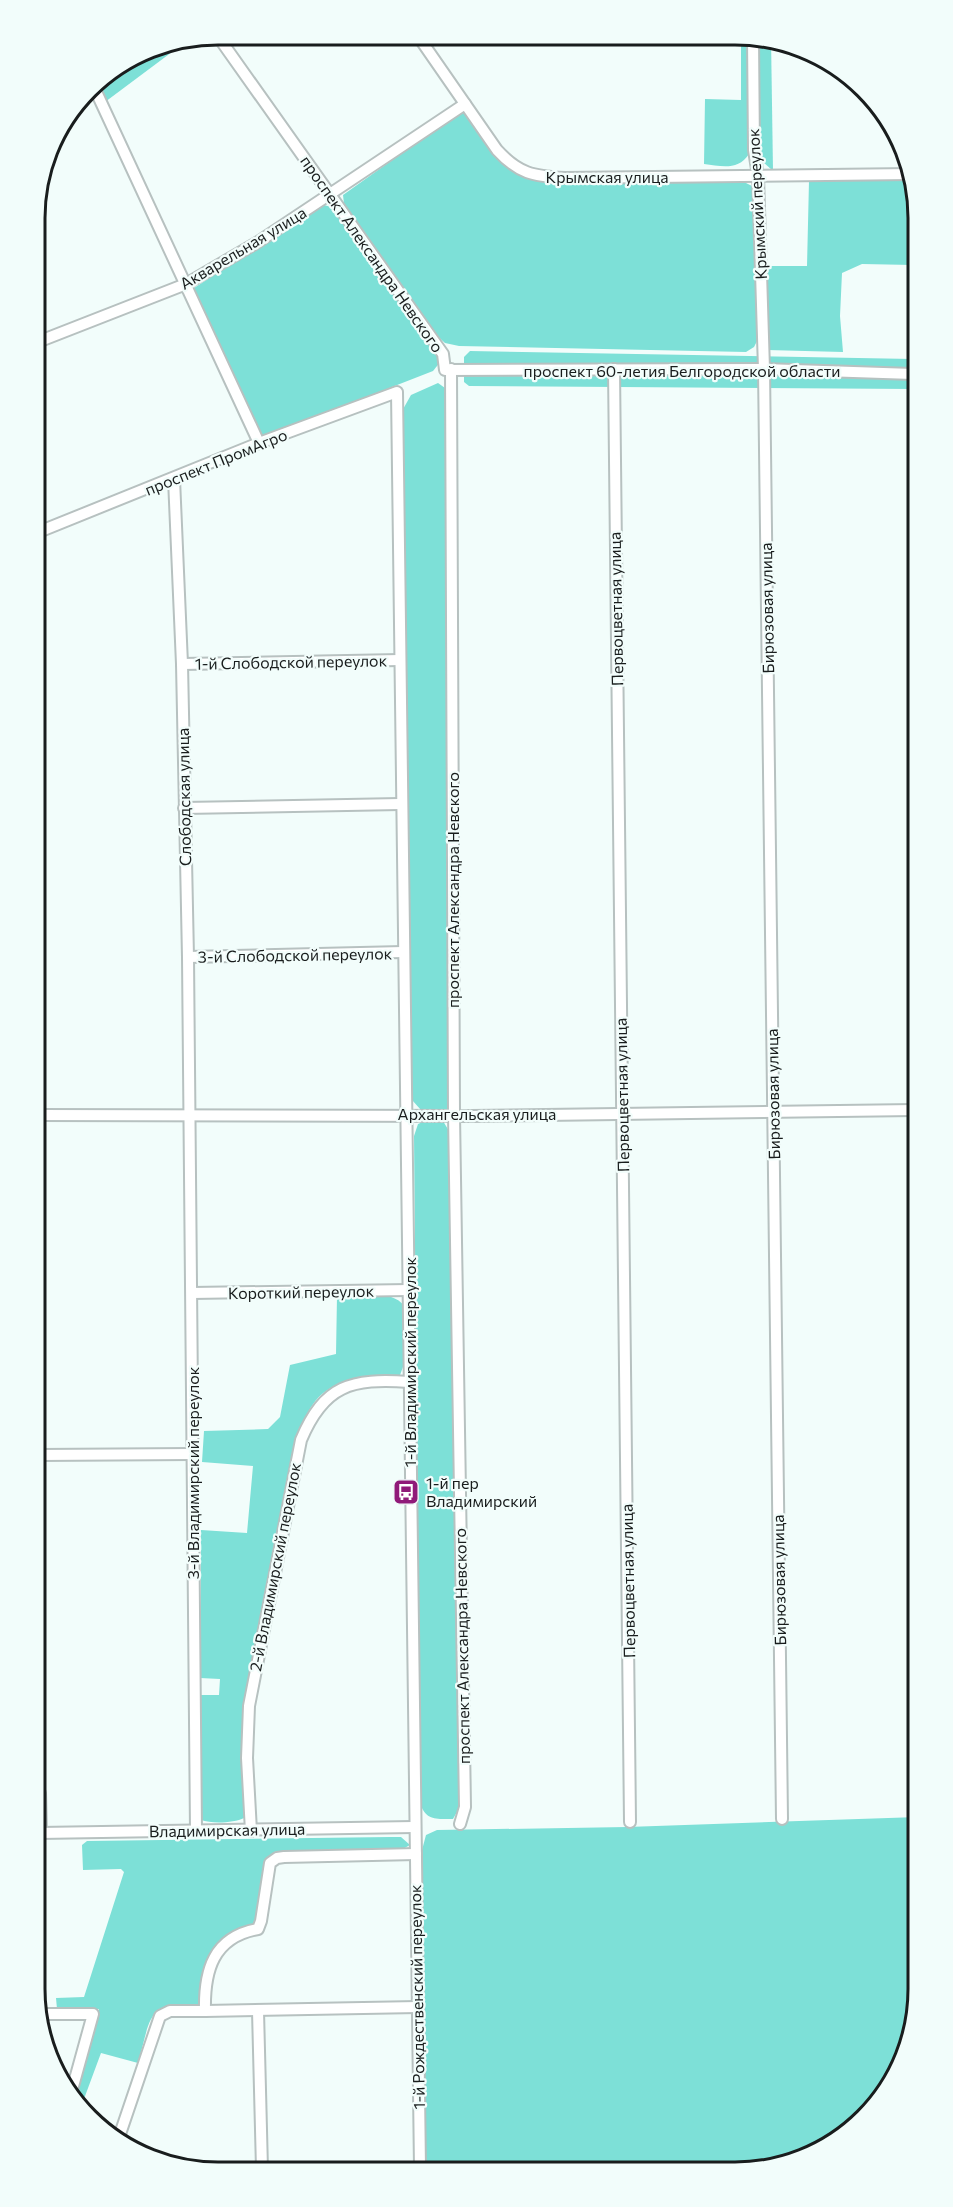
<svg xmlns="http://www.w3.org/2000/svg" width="953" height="2207" viewBox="0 0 953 2207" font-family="Commissioner,sans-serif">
<rect width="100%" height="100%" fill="#f2fdfb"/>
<!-- green -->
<g fill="#7de0d7">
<path d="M741 38H749V154C738 171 721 166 704 164L705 99 741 100Z"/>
<path d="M758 38H771L773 171 762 161 759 154Z"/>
<path d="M188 40 105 102 97 80 148 48Z"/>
<path d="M465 113 520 175 539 181 740 180 754 187 759 337 754 347 746 352 459 346 445 343 435 334 344 204 343 195 457 114Z"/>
<path d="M912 179 913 265 862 264 842 273 840 316 843 352 767 350 764 266H807L809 181Z"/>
<path d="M324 205 335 208 439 354 441 361 433 371 264 437 259 433 195 295 194 288Z"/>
<path d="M470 351 913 359V389L469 386 464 382V357Z"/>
<path d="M438 383 445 388 447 395 450 1103 448 1109 421 1110 412 1100 402 411 411 395Z"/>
<path d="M425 1121H443L449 1131 462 1803 453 1819C436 1819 426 1821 420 1803L414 1136 418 1124Z"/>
<path d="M337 1296C358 1296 392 1288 405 1307L403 1367 400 1375 392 1377C330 1381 315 1384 294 1447L246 1692 243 1717 244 1818C234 1823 212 1824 201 1820L200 1814 201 1695H219L220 1679 200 1678 201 1530 247 1533 253 1466 202 1462 204 1431 268 1429 280 1417 290 1365 336 1354Z"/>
<path d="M918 1817V2001L905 2059 873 2110 827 2148 782 2166 425 2168 422 1850 426 1835 437 1830 627 1827Z"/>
<path d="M390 1837H401L410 1845 401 1850 278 1854 267 1859 263 1867 256 1925 221 1945 202 2005C144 2007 153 2011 138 2063L101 2053 81 2107 75 2095 99 2009H57L56 1998 84 1997 124 1872 121 1869 83 1870 82 1845 87 1841Z"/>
</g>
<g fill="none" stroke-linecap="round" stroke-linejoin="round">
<!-- minor casing -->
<g stroke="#b7c1c0" stroke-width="14">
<g id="minor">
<path d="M217 35 443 354 445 370 764 369 913 374"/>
<path d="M418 36 497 150C519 174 533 176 565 178L912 174"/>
<path d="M753 38 754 150 758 176 764 369 782 1819"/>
<path d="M93 85 259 443"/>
<path d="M35 343 186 284 258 242 465 104"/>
<path d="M451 369 454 1115 465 1807 460 1824"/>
<path d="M614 369 630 1822"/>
<path d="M174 479 182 664 188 957 196 1831"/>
<path d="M36 533 259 443 397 392 420 2168"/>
<path d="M182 664 400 660"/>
<path d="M184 808 400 804"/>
<path d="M188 957 403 952"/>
<path d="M38 1115 471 1116 915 1110"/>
<path d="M192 1293 409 1290"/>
<path d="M39 1455 192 1454"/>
<path d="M40 1793 41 1833"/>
<path d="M251 1831 247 1758 249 1706 301 1440C324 1385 351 1378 409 1382"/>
<path d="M40 1833 414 1827"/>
<path d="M205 2011 418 2007"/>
<path d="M258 2011 262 2169"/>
<path d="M41 2014H93L72 2090"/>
<path d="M118 2140 160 2016 170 2011H205C204 1971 213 1937 258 1929L261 1921 270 1863 277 1858 284 1857 416 1854"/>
</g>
</g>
<!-- minor -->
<use href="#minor" stroke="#fff" stroke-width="10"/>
</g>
<!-- icons -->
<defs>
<g id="bus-square" transform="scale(1.35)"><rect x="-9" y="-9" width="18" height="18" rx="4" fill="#901a79" stroke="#f2fdfb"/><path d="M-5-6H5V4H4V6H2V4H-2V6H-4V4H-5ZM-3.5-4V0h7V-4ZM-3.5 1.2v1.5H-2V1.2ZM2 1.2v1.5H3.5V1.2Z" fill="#fff"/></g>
</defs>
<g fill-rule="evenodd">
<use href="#bus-square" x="406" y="1492"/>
</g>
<g text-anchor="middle" stroke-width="4.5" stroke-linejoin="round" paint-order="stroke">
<!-- street labels -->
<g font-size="16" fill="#191d1d" stroke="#f2fdfb">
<text x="607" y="183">Крымская улица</text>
<text transform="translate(757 204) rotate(-93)" y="6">Крымский переулок</text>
<text transform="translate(243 248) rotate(-31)" y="6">Акварельная улица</text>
<text transform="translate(372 254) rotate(55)" y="6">проспект Александра Невского</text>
<text x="682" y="377">проспект 60-летия Белгородской области</text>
<text transform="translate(216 462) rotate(-22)" y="6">проспект ПромАгро</text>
<text transform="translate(767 608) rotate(-91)" y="6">Бирюзовая улица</text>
<text transform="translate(616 609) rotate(-91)" y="6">Первоцветная улица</text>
<text transform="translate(291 662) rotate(-1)" y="6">1-й Слободской переулок</text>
<text transform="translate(184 797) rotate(-91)" y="6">Слободская улица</text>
<text transform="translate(453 890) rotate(-90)" y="6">проспект Александра Невского</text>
<text transform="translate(295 955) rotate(-1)" y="6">3-й Слободской переулок</text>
<text transform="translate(773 1094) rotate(-91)" y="6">Бирюзовая улица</text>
<text transform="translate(622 1095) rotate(-91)" y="6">Первоцветная улица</text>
<text x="477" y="1120">Архангельская улица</text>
<text transform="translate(301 1292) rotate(-1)" y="6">Короткий переулок</text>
<text transform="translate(410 1362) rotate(-90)" y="6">1-й Владимирский переулок</text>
<text transform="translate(193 1473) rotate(-90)" y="6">3-й Владимирский переулок</text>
<text transform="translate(275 1567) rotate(-79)" y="6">2-й Владимирский переулок</text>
<text transform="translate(779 1580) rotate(-91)" y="6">Бирюзовая улица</text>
<text transform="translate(628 1581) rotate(-91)" y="6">Первоцветная улица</text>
<text transform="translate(462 1646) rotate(-91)" y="6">проспект Александра Невского</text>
<text transform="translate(227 1830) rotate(-1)" y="6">Владимирская улица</text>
<text transform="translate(417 1997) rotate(-91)" y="6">1-й Рождественский переулок</text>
</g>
<!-- poi labels -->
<g font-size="16" fill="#191d1d" stroke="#f2fdfb" text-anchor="start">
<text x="426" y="1489">1-й пер<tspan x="426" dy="18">Владимирский</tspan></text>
</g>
</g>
<!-- crop -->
<path d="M0 0H953V2207H0ZM218 45H735A173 173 0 0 1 908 218V1989A173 173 0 0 1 735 2162H218A173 173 0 0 1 45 1989V218A173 173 0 0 1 218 45Z" fill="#f2fdfb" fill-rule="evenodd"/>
<path fill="none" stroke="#191d1d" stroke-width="3" d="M218 45H735A173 173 0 0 1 908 218V1989A173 173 0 0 1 735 2162H218A173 173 0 0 1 45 1989V218A173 173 0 0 1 218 45Z"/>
</svg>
